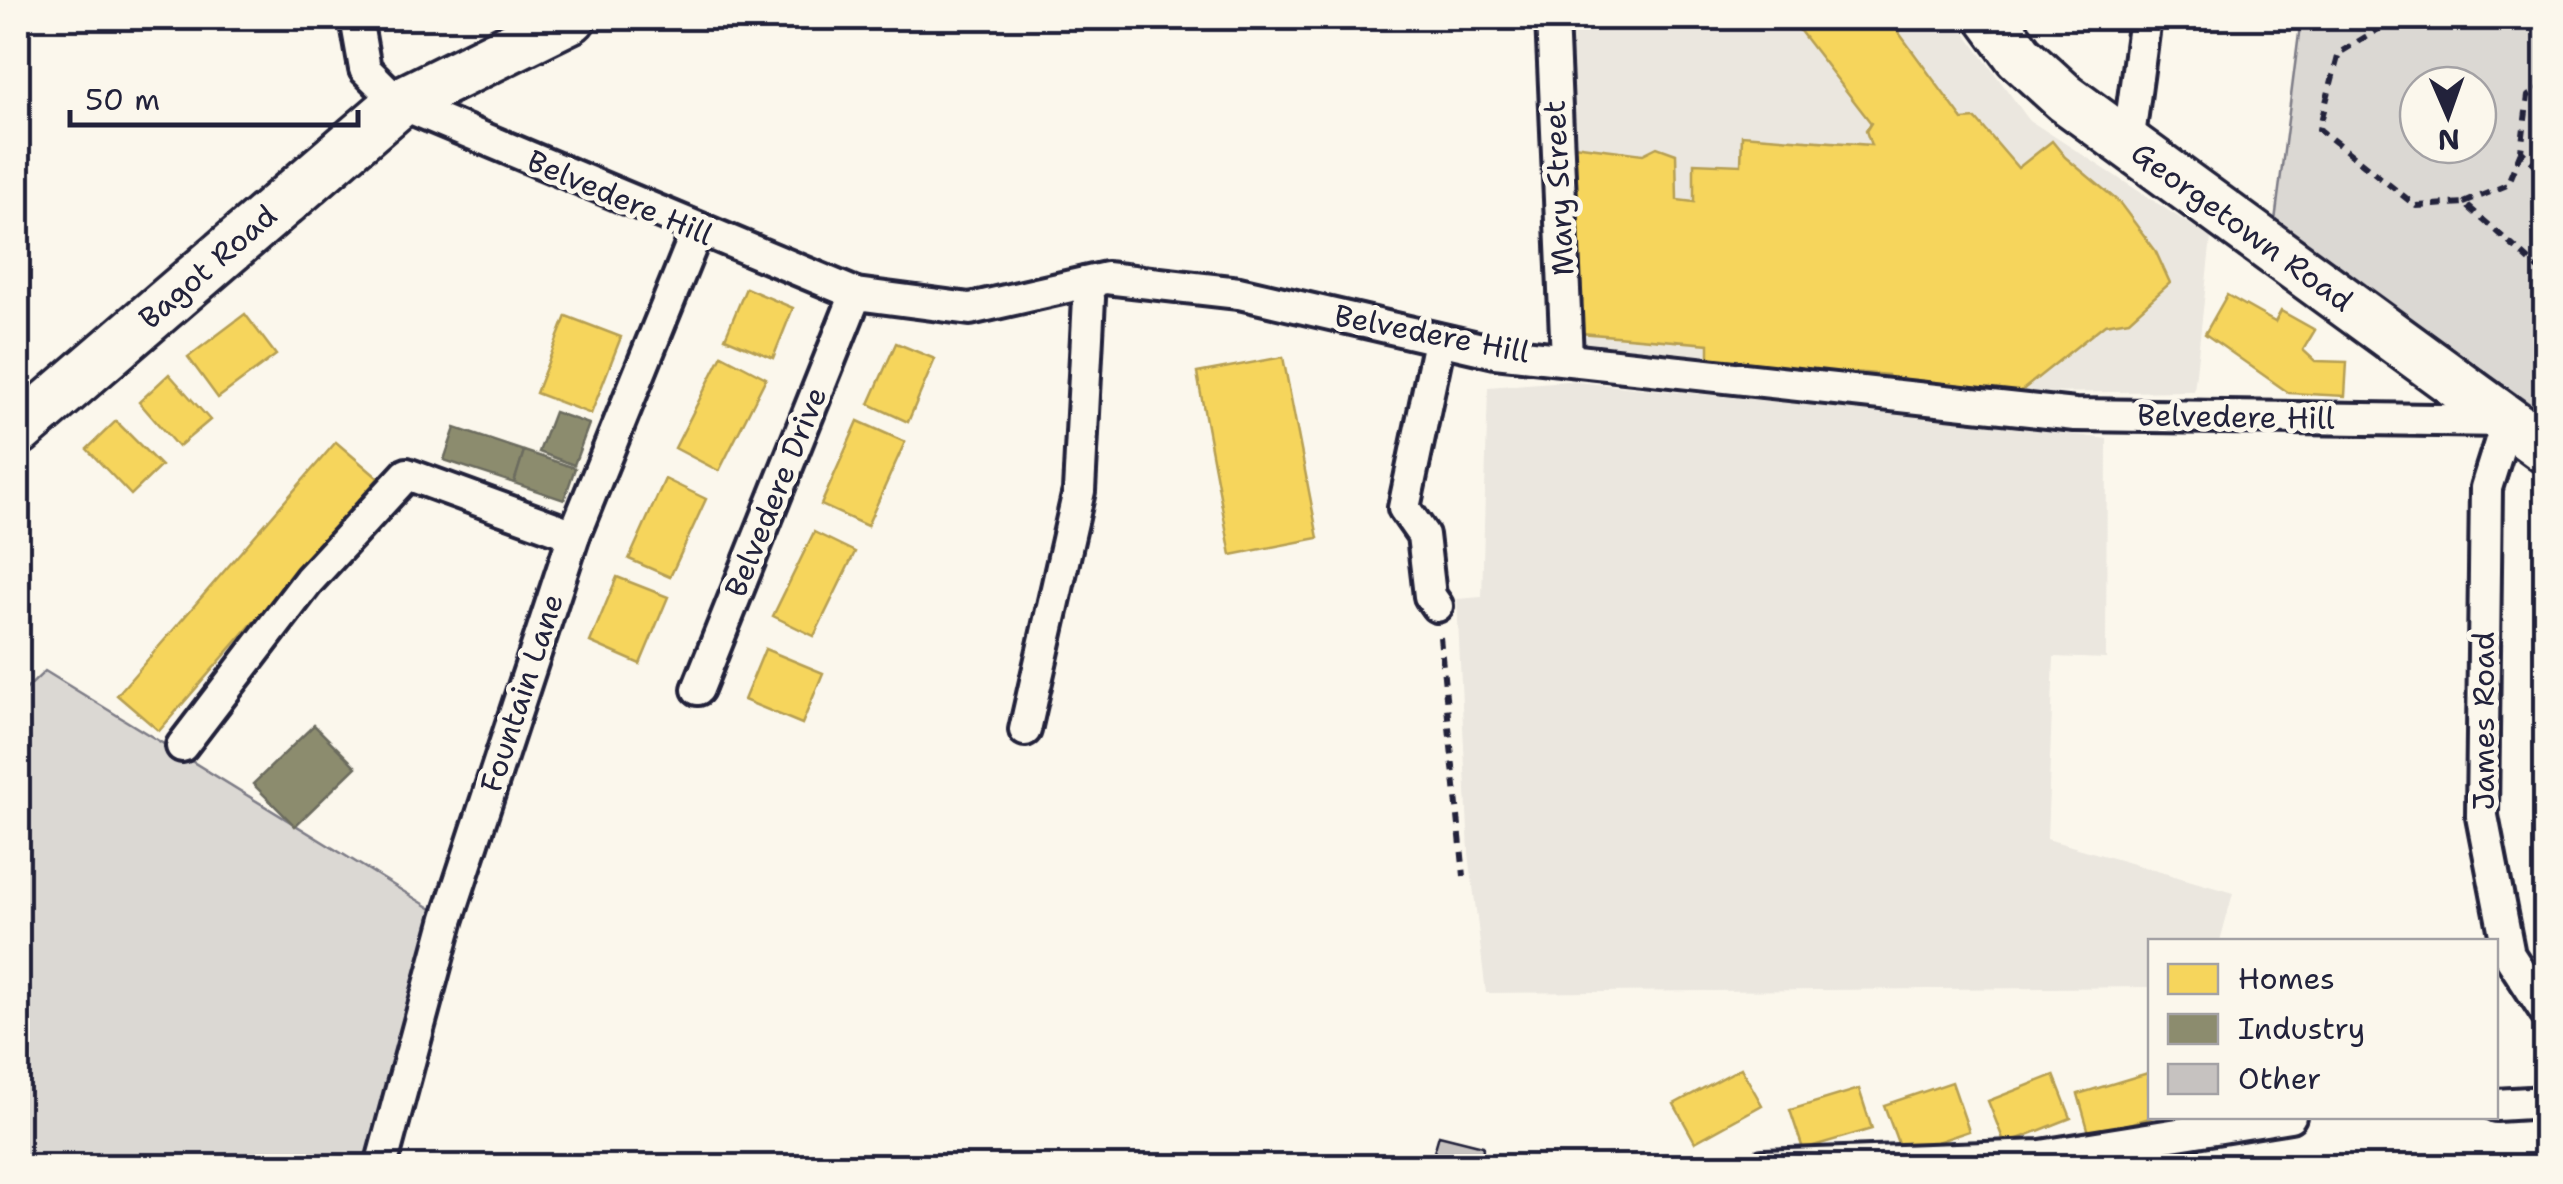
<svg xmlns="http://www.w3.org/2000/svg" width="2563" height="1184" viewBox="0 0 2563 1184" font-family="'Shantell Sans',sans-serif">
<rect width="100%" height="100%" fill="#fbf7ec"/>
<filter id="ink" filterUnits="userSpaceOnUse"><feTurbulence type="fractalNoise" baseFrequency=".01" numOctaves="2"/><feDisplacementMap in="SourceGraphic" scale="20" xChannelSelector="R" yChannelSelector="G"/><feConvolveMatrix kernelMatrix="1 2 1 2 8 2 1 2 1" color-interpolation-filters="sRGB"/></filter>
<g filter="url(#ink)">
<!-- built -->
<g fill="#ebe7df">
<path d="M1569 18H1954L2029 120 2211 238 2194 391 2034 393 1579 342Z"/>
<path d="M1567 381 1965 420 2107 439 2106 659 2054 657 2047 839 2233 893 2220 941 2150 942V987L1486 993 1469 853 1457 599 1482 597 1488 387Z"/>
</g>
<!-- green -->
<g fill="#dbd8d3" stroke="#7e7d87" stroke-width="2.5" fill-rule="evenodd">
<path d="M2301 18H2545V415L2275 221ZM2418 85H2478V145H2418Z"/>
<path d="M45 671 437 912 369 1166H18V697Z"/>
</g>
<!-- homes -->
<g fill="#f6d55c" stroke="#b69f52" stroke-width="2.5">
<path d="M1790 18H1888L1963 120 1976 119 2018 168 2052 141 2065 157 2119 202 2155 250 2170 283 2129 320 2105 324 2020 392 1890 381 1888 375 1855 372 1854 379 1709 363V344L1569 332 1565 144 1643 154 1657 147 1676 154 1677 200 1694 202V163L1741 165 1742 135 1871 145 1866 131 1871 123Z"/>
<path d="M746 288 793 308 773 358 725 338Z"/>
<path d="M2227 295 2275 322 2281 311 2315 330 2303 350 2315 361 2347 362 2345 396 2289 393 2205 334Z"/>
<path d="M245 314 276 355 218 398 188 357Z"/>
<path d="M566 316 621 337 591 414 536 393Z"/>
<path d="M896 343 935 359 908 422 869 404Z"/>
<path d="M722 355 766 378 719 471 675 448Z"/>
<path d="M1283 357 1318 538 1231 555 1197 373Z"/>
<path d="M169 374 210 420 178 447 139 402Z"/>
<path d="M116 421 161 466 131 495 87 449Z"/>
<path d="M858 421 905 442 867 526 821 505Z"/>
<path d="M336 442 378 478 159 731 117 695Z"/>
<path d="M665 479 706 499 670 577 629 559Z"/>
<path d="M814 532 855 552 814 636 773 616Z"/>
<path d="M617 577 668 597 640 664 590 642Z"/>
<path d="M765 649 823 673 802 724 744 700Z"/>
<path d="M1741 1068 1762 1105 1695 1142 1674 1104Z"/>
<path d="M2148 1073 2150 1116H2156L2090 1136 2078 1094Z"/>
<path d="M2054 1075 2071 1118 2005 1144 1988 1101Z"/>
<path d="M1952 1082 1969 1131 1902 1154 1884 1105Z"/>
<path d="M1859 1089 1872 1129 1803 1149 1790 1110Z"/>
<path d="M1682 1156V1166H1644V1157Z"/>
</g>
<!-- industry -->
<g fill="#8c8c6e" stroke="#6c6c5f" stroke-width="2.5">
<path d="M554 412 589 424 574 465 539 452Z"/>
<path d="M455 428 524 451 514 483 444 460Z"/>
<path d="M524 451 575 468 564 500 514 483Z"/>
<path d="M314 725 356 767 295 826 253 784Z"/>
</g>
<!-- building -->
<path fill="#c6c2c0" stroke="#22223b" stroke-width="2.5" d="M1439 1135 1483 1146 1482 1166H1430Z"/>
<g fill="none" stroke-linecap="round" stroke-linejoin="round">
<!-- street casing -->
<g stroke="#22223b" stroke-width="38">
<g id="street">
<path d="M356 18 365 69 399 103 856 294 970 309 1106 278 1239 293 1495 352 2075 415 2507 421 2486 488 2482 816 2509 955 2546 1012"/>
<path d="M1552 18 1567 358"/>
<path d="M2128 144 2145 18"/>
<path d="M1437 606 1430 596 1423 535 1404 508 1439 341"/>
<path d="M698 689 856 294"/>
<path d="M1025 730 1079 491 1089 298 1086 283"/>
<path d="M182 746 309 580 407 474 574 535"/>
<path d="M2496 1105 2546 1102"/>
<path d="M381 1166 448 918 574 535 697 231"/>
<path d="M1763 1166 2041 1156 2290 1116"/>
</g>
</g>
<!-- primary casing -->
<g stroke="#22223b" stroke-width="55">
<g id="primary">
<path d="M1991 18 2019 56 2065 98 2546 449"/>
<path d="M18 431 399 103 571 18"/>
</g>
</g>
<!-- path -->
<g stroke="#22223b" stroke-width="6" stroke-dasharray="10 8" stroke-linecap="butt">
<path d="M2397 18 2339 53 2319 129 2416 206 2464 203 2546 275"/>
<path d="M2440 18 2546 25"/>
<path d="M2546 85 2528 96 2521 151 2546 176"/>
<path d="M2464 203 2507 185 2521 151"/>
<path d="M1440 637 1464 876"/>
</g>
<!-- street -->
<use href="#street" stroke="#fbf7ec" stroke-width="30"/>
<!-- primary -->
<use href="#primary" stroke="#fbf7ec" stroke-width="48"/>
</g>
</g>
<g text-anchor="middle" stroke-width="10" stroke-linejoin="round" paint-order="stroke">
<!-- street labels -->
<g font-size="30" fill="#22223b" stroke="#fbf7ec">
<text transform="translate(1559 188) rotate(-93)" y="10">Mary Street</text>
<text transform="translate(620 198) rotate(23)" y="10">Belvedere Hill</text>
<text transform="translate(2242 227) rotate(36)" y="10">Georgetown Road</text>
<text transform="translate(208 267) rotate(-41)" y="10">Bagot Road</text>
<text transform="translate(1432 334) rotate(11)" y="10">Belvedere Hill</text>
<text transform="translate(2236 417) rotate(1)" y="10">Belvedere Hill</text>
<text transform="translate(776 492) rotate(-68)" y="10">Belvedere Drive</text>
<text transform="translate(522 693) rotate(-72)" y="10">Fountain Lane</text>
<text transform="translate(2484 721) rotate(-90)" y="10">James Road</text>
</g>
</g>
<!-- margin -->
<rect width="2563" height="1184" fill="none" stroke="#fbf7ec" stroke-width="60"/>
<rect x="30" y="30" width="2503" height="1124" fill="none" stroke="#22223b" stroke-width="4" filter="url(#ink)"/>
<!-- legend -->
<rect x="2148" y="939" width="350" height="180" fill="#fbf7ec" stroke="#a4a2a5" stroke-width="2.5"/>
<rect x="2168" y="964" width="50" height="30" fill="#f6d55c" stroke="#a4a2a5" stroke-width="2.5"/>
<text x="2238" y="989" font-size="30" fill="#22223b">Homes</text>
<rect x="2168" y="1014" width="50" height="30" fill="#8c8c6e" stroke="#a4a2a5" stroke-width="2.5"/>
<text x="2238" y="1039" font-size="30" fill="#22223b">Industry</text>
<rect x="2168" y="1064" width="50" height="30" fill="#c6c2c0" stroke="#a4a2a5" stroke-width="2.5"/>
<text x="2238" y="1089" font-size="30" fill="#22223b">Other</text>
<!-- north arrow -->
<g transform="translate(2448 115) rotate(178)"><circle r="48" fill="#fbf7ec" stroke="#a4a2a5" stroke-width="2.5"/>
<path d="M0-8L18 38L0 25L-18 38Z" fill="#22223b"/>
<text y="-15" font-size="28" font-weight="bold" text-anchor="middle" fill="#22223b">N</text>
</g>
<!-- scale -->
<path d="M70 110v15h288v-15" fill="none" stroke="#22223b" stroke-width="5"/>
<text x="85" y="110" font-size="30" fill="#22223b" stroke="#fbf7ec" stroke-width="8" paint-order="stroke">50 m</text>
</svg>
